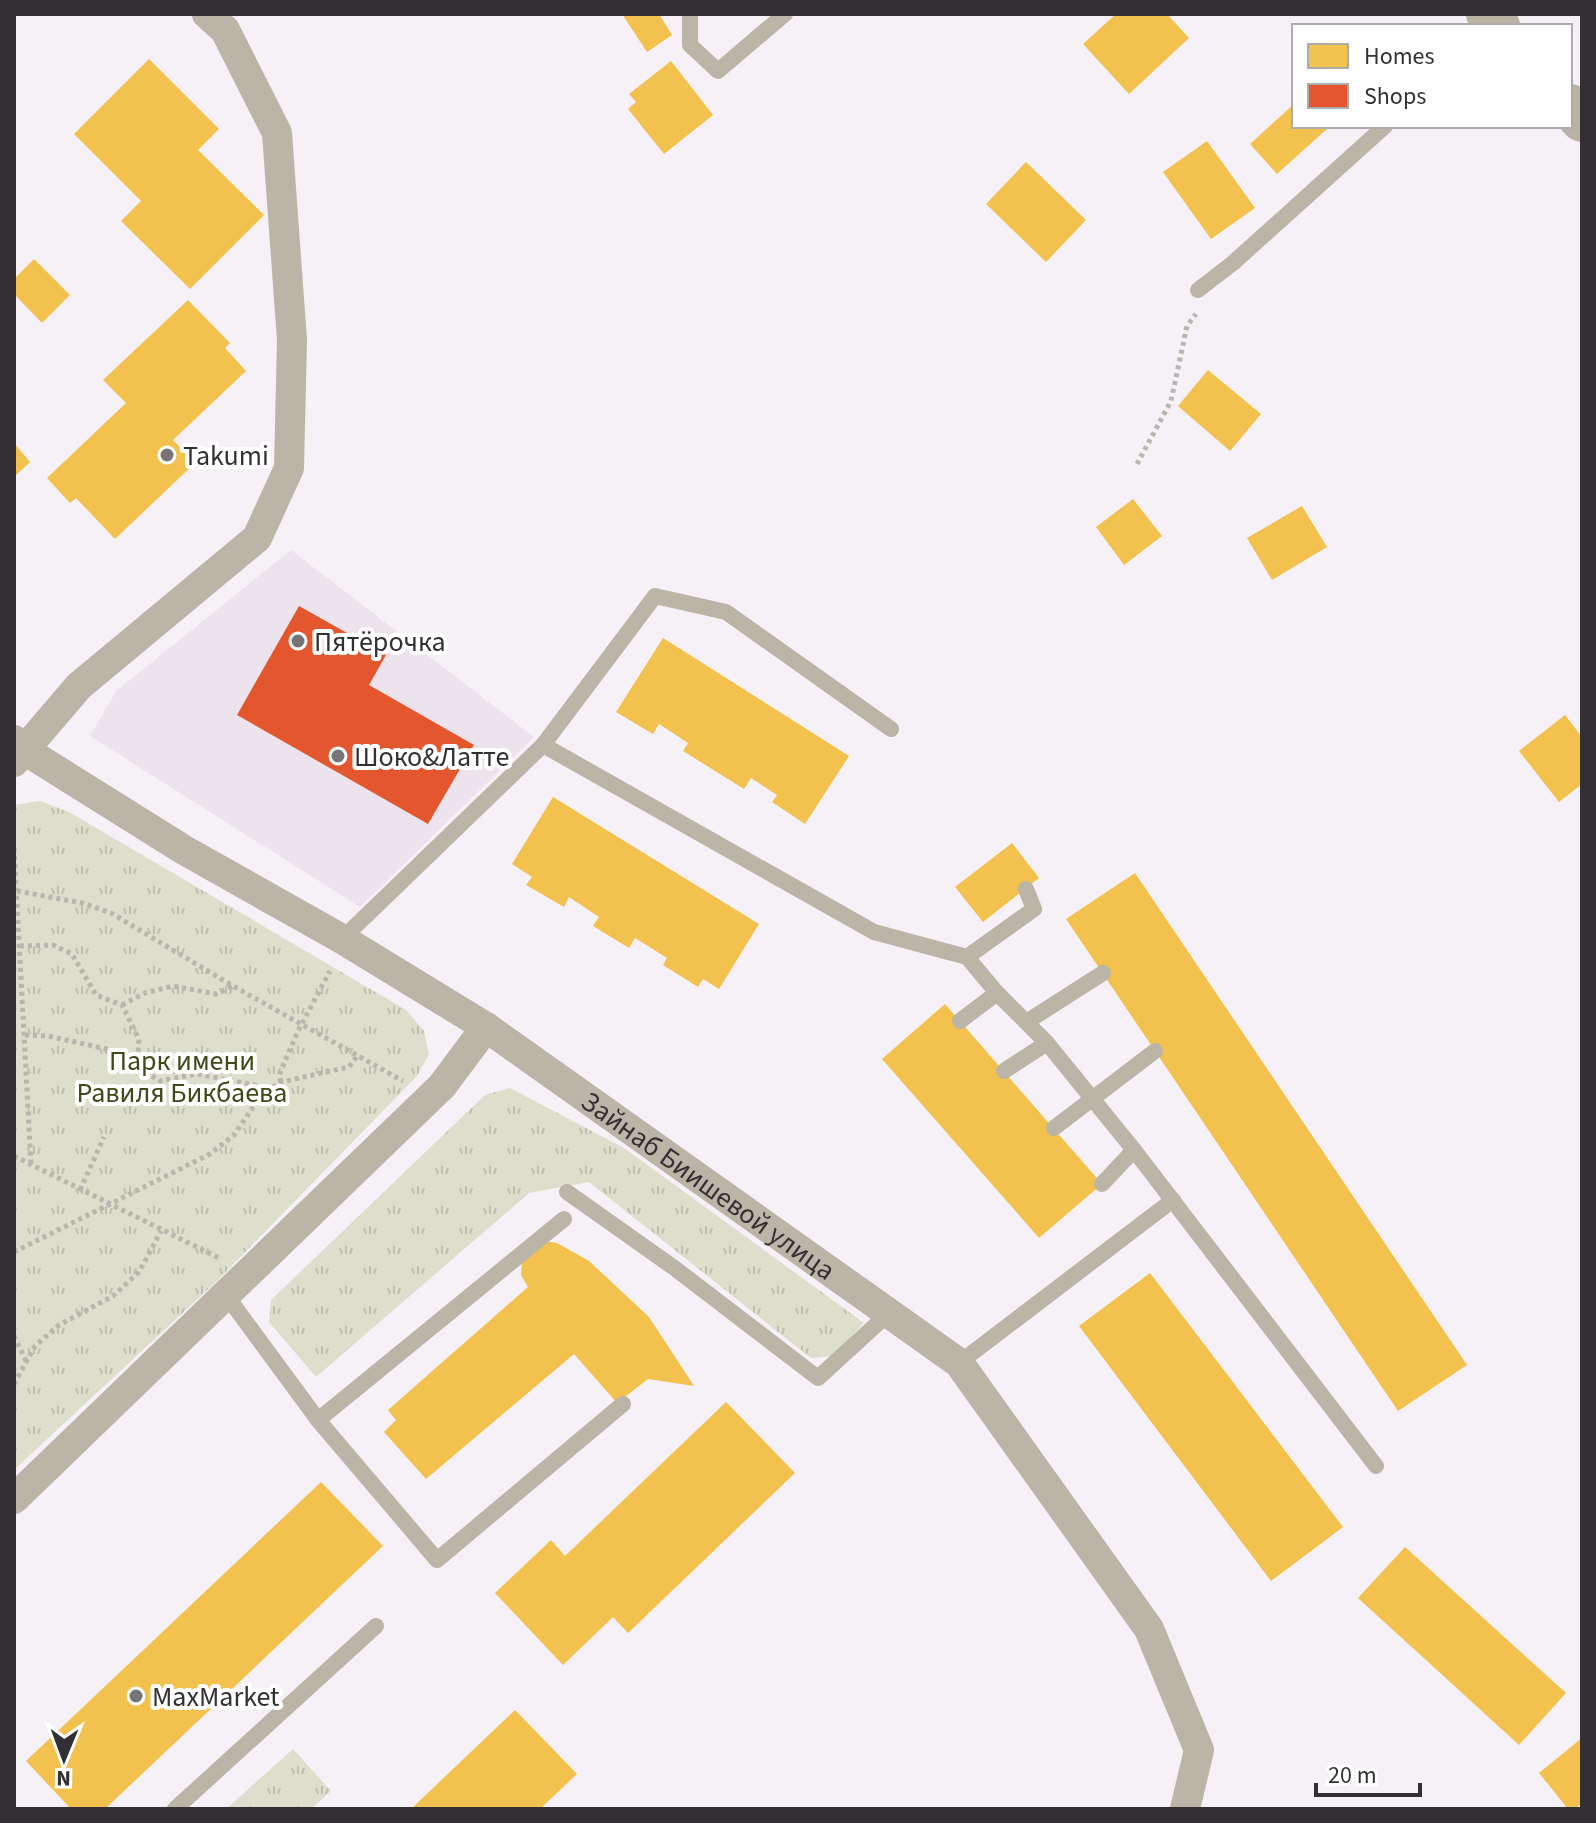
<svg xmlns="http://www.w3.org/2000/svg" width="1596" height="1823" viewBox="0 0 1596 1823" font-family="'Source Sans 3',sans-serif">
<defs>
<pattern id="grass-tufts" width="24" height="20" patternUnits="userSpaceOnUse" patternTransform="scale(2)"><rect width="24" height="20" fill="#dddecb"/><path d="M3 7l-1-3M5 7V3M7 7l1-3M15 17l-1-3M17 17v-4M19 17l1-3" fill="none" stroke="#bebfaf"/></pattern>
</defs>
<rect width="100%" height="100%" fill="#f6f1f6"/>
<!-- built -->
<path fill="#ede3ec" d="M291 550 534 737 360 907 90 736 116 691Z"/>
<!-- grass -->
<g fill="url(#grass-tufts)">
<path d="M40 801 69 812 406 1010 424 1031 429 1054 417 1076 219 1279 14 1470V805Z"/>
<path d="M510 1088 624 1148 864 1323 833 1356 811 1358 589 1182 529 1193 316 1377 269 1322 271 1300 485 1095Z"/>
<path d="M293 1749 331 1791 311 1809H226Z"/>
</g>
<!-- homes -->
<g fill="#f2c14e">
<path d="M622 14H659L672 35 647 52Z"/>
<path d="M1116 14H1167L1189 38 1129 94 1083 44Z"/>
<path d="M149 59 219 129 198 150 264 215 190 289 121 221 141 201 74 134Z"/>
<path d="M671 61 713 115 664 154 628 109 636 102 629 94Z"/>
<path d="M1294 104V126L1328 128 1277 174 1250 144Z"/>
<path d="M1207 141 1255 208 1211 239 1163 172Z"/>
<path d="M1026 162 1086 220 1046 262 986 204Z"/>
<path d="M34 259 70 295 42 323 14 294V279Z"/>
<path d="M188 300 230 343 225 348 246 371 173 440 195 463 115 539 76 498 70 503 47 478 126 403 103 380Z"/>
<path d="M1208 370 1261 414 1230 451 1178 406Z"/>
<path d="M14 443 30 462 14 477Z"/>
<path d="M1133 499 1162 536 1124 565 1096 527Z"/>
<path d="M1302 506 1327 547 1272 580 1247 538Z"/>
<path d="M663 638 849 756 805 824 772 802 777 795 751 778 744 789 683 751 688 743 659 724 653 734 616 712Z"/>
<path d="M1565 715 1582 737V784L1559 802 1519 751Z"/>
<path d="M553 797 759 924 719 989 703 979 698 987 663 965 667 958 635 938 629 948 593 926 599 917 569 897 564 907 526 885 532 877 512 864Z"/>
<path d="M1012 843 1039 878 983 922 955 887Z"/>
<path d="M1135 873 1467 1365 1398 1411 1066 919Z"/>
<path d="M945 1004 1102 1184 1039 1238 882 1059Z"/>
<path d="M544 1241 557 1243 589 1261 649 1317 694 1386 648 1379 617 1403 574 1354 426 1479 384 1432 396 1420 388 1410 528 1287 521 1275 522 1259Z"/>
<path d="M1150 1273 1343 1527 1271 1581 1079 1326Z"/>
<path d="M726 1402 795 1473 628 1633 613 1617 563 1665 495 1593 551 1540 565 1556Z"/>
<path d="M321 1482 383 1546 105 1809H71L26 1761Z"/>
<path d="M1405 1547 1566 1693 1519 1745 1358 1598Z"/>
<path d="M515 1710 577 1774 540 1809H411Z"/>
<path d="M1582 1738V1803L1575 1809H1568L1539 1773Z"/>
</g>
<!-- shops -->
<path fill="#e4572e" d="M299 606 386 655 369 685 474 745 428 824 237 715Z"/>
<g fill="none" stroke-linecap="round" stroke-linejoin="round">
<!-- path -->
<g stroke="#bab5af" stroke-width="5" stroke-dasharray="4 4" stroke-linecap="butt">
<path d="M1137 464 1171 401 1187 326 1196 314"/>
<path d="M14 848 31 1165"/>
<path d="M17 891 82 903 111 913 233 986 403 1081"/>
<path d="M20 946 53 945 72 954 96 995 122 1005 139 1039 137 1066"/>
<path d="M122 1005 145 993 173 986 216 994 233 986"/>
<path d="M25 1035 48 1036 111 1050 160 1081 197 1074 270 1088"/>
<path d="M281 1082 279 1075 298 1031 330 971"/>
<path d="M14 1156 219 1258"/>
<path d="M80 1190 104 1137"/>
<path d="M14 1252 210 1154 234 1135 262 1094 281 1082 349 1067 357 1056"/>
<path d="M14 1336 26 1361"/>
<path d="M14 1384 35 1346 59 1325 113 1296 139 1272 161 1231"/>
</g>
<!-- service -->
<g stroke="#bab5a7" stroke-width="16">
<path d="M690 14V45L718 71 785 14"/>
<path d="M1198 290 1233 263 1385 126"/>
<path d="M543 745 655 596 726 612 891 729"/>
<path d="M342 939 543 745 874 932 967 957 997 993 1047 1043 1134 1150 1376 1466"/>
<path d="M967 957 1034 909 1026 889"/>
<path d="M960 1021 997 993"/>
<path d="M1028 1021 1103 973"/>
<path d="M1004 1071 1047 1043"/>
<path d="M1054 1128 1155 1051"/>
<path d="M1102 1184 1134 1150"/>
<path d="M567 1192 673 1267 818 1378 889 1313"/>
<path d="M226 1295 318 1420 437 1560 623 1404"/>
<path d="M959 1363 1173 1200"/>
<path d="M318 1420 564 1219"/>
<path d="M175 1809 376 1626"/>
</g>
<!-- minor -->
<g stroke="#bab5a7" stroke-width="30">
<path id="s1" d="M14 740 26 751 184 850 342 939 486 1027 959 1363 1149 1629 1199 1750 1185 1809"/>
<path d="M14 762 79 686 257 538 289 468 292 340 277 133 225 30 207 14"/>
<path d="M14 1499 442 1086 486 1027"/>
</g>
<!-- primary -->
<g stroke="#bab3a4" stroke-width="44">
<path d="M1488 14 1498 26"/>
<path d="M1570 106 1582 120"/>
</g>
</g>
<!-- markers -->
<g fill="#777477" stroke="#fff" stroke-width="3">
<circle cx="167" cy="455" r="8"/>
<circle cx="298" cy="641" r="8"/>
<circle cx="338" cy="756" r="8"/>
<circle cx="136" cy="1696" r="8"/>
</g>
<g text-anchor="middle" stroke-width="8" stroke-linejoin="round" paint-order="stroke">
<!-- poi labels -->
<g font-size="28" fill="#333033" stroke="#fff" text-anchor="start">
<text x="183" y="465">Takumi</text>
<text x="314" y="651">Пятёрочка</text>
<text x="354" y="766">Шоко&amp;Латте</text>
<text x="152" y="1706">MaxMarket</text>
</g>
<!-- park labels -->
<g font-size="28" fill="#434819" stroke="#fff">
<text x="182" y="1070">Парк имени<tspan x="182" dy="32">Равиля Бикбаева</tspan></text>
</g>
<!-- street labels -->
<g font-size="28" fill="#333033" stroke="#fff">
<text dy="10" stroke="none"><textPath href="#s1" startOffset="826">Зайнаб Биишевой улица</textPath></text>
</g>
</g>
<!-- border -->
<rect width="1596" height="1823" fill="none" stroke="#333033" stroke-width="32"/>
<!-- legend -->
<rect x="1292" y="24" width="280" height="104" fill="#ffffff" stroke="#adacad" stroke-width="2"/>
<rect x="1308" y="44" width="40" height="24" fill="#f2c14e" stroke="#adacad" stroke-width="2"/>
<text x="1364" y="64" font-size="24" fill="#333033">Homes</text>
<rect x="1308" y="84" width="40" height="24" fill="#e4572e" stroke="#adacad" stroke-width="2"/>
<text x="1364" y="104" font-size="24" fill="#333033">Shops</text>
<!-- north arrow -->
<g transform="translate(64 1759) rotate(181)" stroke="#ffffff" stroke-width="6" paint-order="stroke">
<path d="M0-6L14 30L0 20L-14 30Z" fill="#333033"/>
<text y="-12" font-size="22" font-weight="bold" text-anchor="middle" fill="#333033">N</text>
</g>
<!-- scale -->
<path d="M1316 1783v12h104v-12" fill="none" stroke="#333033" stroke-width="4"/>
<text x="1328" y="1783" font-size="24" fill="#333033" stroke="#ffffff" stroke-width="6" paint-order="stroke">20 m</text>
</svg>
